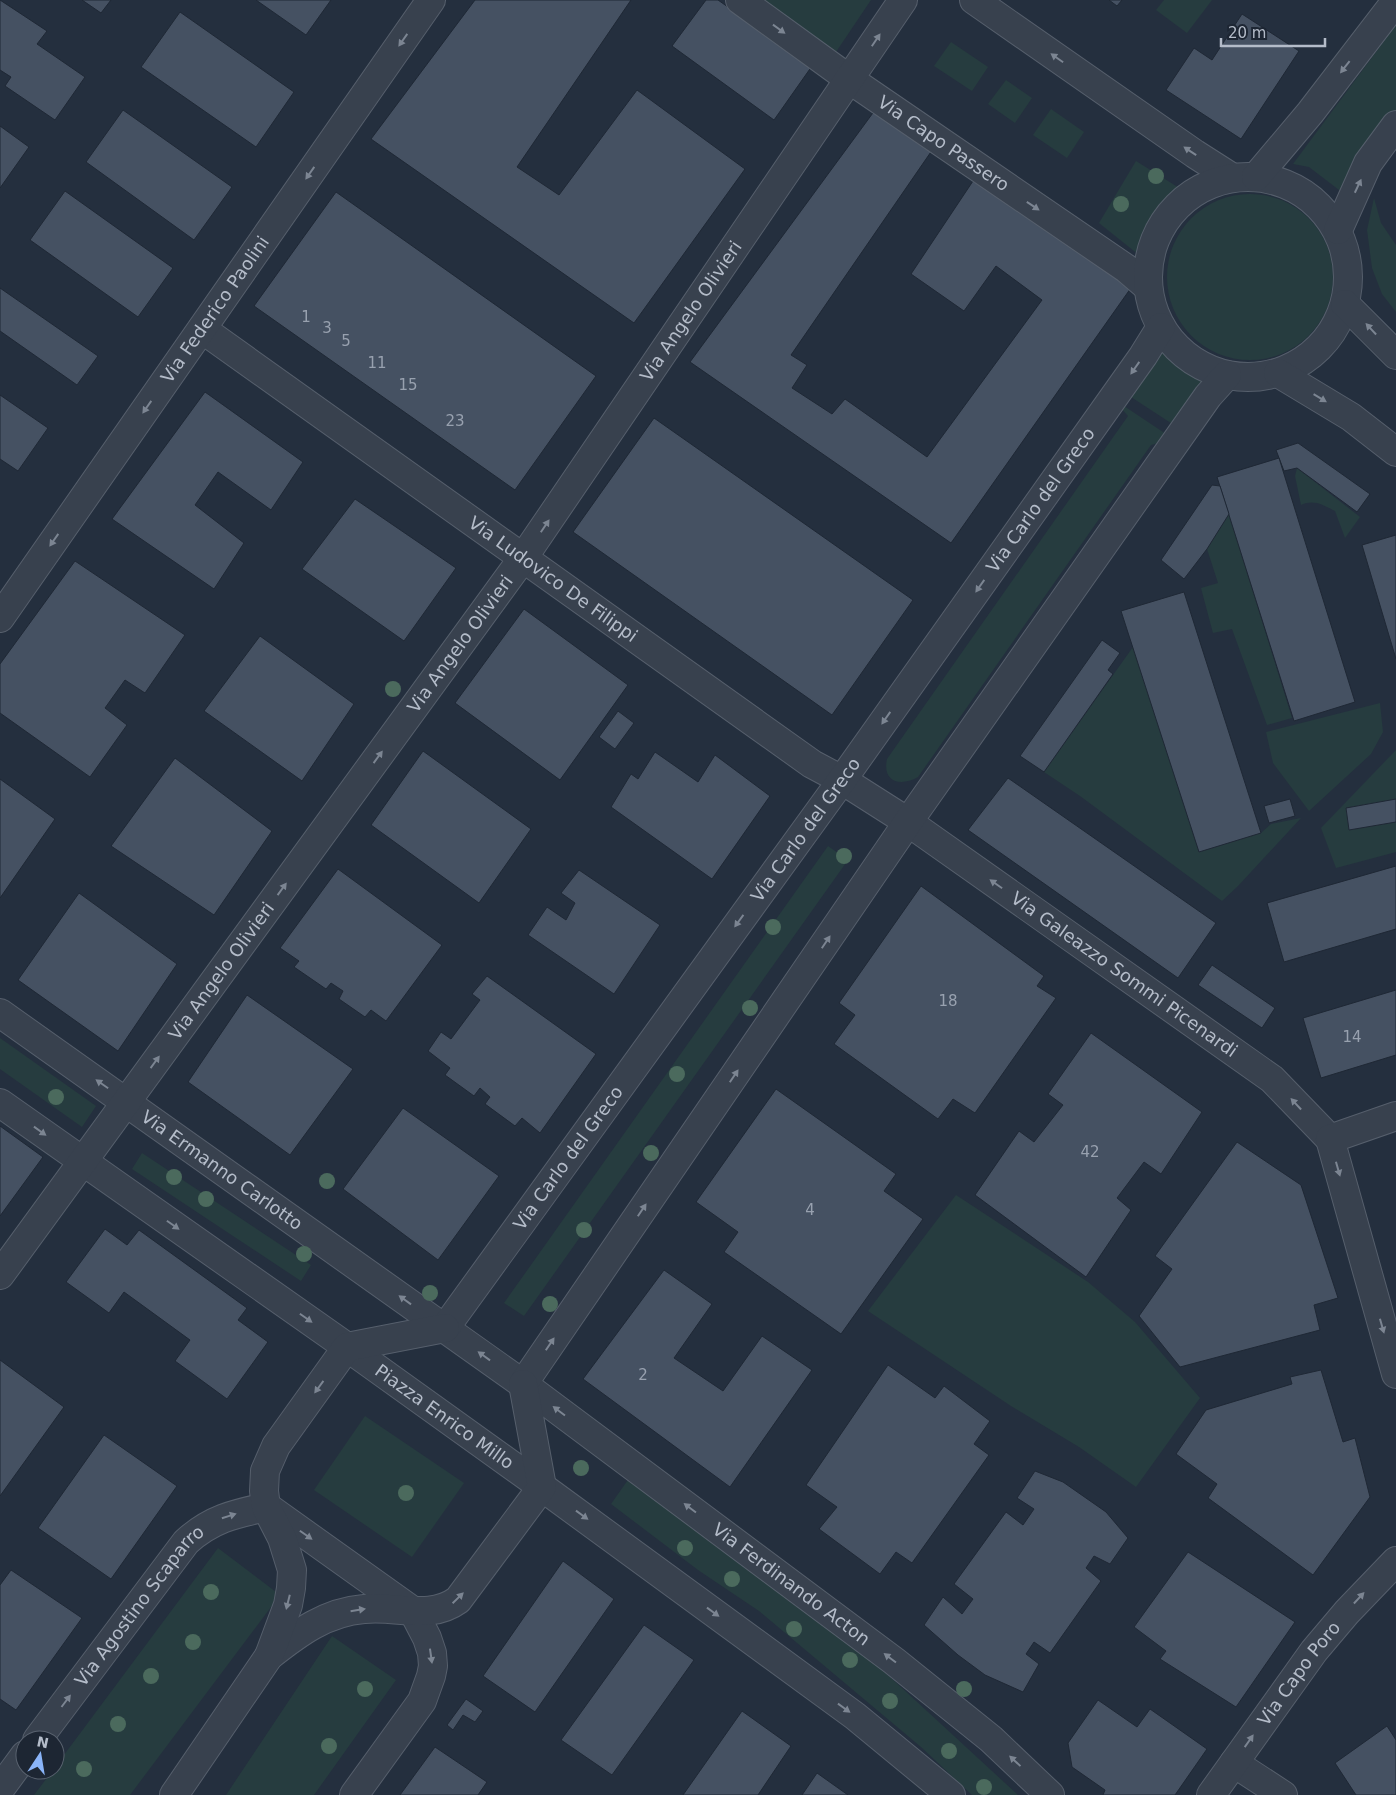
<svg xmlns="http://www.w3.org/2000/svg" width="1396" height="1795" viewBox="0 0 1396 1795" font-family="'DejaVu Sans',sans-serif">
<rect width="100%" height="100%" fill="#242f3e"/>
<!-- grass -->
<g fill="#263c3f">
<path d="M760 0H871L836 52Z"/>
<path d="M1164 0H1212L1187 33 1156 10Z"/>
<path d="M1396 25V111L1358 168 1343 193 1309 167 1293 164Z"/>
<path d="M951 42 988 67 972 91 934 66Z"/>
<path d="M1006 80 1032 98 1015 123 988 104Z"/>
<path d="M1051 109 1084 132 1067 158 1033 135Z"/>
<path d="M1136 161 1184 191 1170 201 1148 233 1144 259 1099 223Z"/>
<circle cx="1250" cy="277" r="83"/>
<path d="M1374 198 1381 223 1396 245V312L1382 294 1372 268 1367 230Z"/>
<path d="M1164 346C1180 361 1193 374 1213 382L1177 427 1131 397Z"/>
<path d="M1124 406 1169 436 1166 441 1151 445 918 777C900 787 882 782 887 759L1128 416 1121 408Z"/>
<path d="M1297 468 1360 517 1345 538 1335 511C1323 505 1314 499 1301 505L1295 476Z"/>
<path d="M1229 514 1292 718 1267 725 1232 629 1213 633 1201 588 1218 583 1207 549Z"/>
<path d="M1133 647 1199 852 1261 833 1271 824 1301 818 1238 886 1222 901 1080 796 1044 772Z"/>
<path d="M1380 703 1383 732 1371 754 1309 811 1273 763 1266 732Z"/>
<path d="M1396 750V852L1336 868 1321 828Z"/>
<path d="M828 846 848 860 524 1316 504 1303Z"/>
<path d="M0 1038 96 1106 82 1127 0 1069Z"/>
<path d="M142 1153 311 1265 301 1281 132 1169Z"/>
<path d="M956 1195 1088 1282 1135 1322 1200 1398 1136 1487 1079 1447 1011 1406 868 1311Z"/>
<path d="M365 1416 464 1483 412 1557 314 1490Z"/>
<path d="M630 1477 851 1641 1018 1795H972L921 1747 759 1611 698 1570 611 1504Z"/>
<path d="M218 1548 280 1595 130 1795H34L53 1770H55V1767Z"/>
<path d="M332 1636 396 1680 314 1795H226Z"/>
</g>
<!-- building -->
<g fill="#455162" stroke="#1f2835">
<path d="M0 0 47 31 37 44 85 77 55 120 5 86 11 77 0 70Z"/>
<path d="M82 0H111L101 13Z"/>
<path d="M256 0H331L306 35Z"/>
<path d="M475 0H631L517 167 559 195 637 90 745 169 634 323 371 139Z"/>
<path d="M706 0H718L812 66 774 120 672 46Z"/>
<path d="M1109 0H1122L1117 6Z"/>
<path d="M180 12 294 92 256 147 141 67Z"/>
<path d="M1242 14 1299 51 1241 139 1166 90 1194 48 1212 60Z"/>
<path d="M878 106 935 146 791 355 807 365 792 388 832 414 845 399 927 457 1042 300 996 266 964 311 911 274 977 175 1133 285 951 543 690 362Z"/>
<path d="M123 110 232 187 194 240 86 162Z"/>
<path d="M0 126 29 147 0 188Z"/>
<path d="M65 191 173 268 138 317 30 240Z"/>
<path d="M336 192 596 376 515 490 254 306Z"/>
<path d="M0 288 98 356 77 385 0 331Z"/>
<path d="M205 392 303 462 271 510 218 472 195 505 244 543 214 589 112 519Z"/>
<path d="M0 395 48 428 18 471 0 459Z"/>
<path d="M654 418 913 600 832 715 573 532Z"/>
<path d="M1298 443 1370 494 1357 512 1297 468 1284 471 1276 450Z"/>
<path d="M1279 458 1355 702 1294 721 1217 477Z"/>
<path d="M1212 485 1220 486 1229 514 1207 549 1184 579 1161 560Z"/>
<path d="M355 499 456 568 404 641 302 569Z"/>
<path d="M1396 535V659L1362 545Z"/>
<path d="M75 561 185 635 145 693 125 680 105 708 127 725 90 777 0 713V664Z"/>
<path d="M1184 592 1261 833 1199 852 1121 611Z"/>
<path d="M524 609 628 685 560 780 455 703Z"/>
<path d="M260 636 354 704 302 781 204 711Z"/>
<path d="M1102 640 1120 653 1108 670 1113 674 1044 772 1020 756Z"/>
<path d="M618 711 634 723 615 749 599 737Z"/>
<path d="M423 751 531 829 479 903 371 825Z"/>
<path d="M655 752 698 782 715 755 770 796 712 879 611 807 631 774 638 779Z"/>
<path d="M175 758 272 831 214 915 111 846Z"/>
<path d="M1008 778 1216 923 1178 978 968 830Z"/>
<path d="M0 779 55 819 0 898Z"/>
<path d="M1290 799 1295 816 1269 823 1264 806Z"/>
<path d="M1396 799V822L1349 830 1346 808Z"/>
<path d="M1396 866V929L1284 962 1267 903Z"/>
<path d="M338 869 442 945 386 1021 371 1010 365 1017 339 999 343 991 331 983 326 989 294 967 299 961 280 948Z"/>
<path d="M579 870 660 925 614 994 528 935 547 907 566 920 575 903 561 893Z"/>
<path d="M921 886 1044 976 1037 986 1056 998 975 1113 953 1099 938 1119 834 1044 855 1015 839 1003Z"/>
<path d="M79 893 177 964 118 1051 18 980Z"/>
<path d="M1212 965 1275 1008 1262 1028 1198 985Z"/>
<path d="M487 976 596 1054 540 1133 522 1118 515 1126 485 1104 490 1097 480 1088 474 1096 445 1075 450 1068 428 1051 441 1032 451 1039 480 1000 472 994Z"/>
<path d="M1396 990V1055L1321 1078 1303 1018Z"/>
<path d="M247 995 353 1069 290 1155 188 1082Z"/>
<path d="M1091 1033 1202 1112 1161 1174 1144 1162 1117 1198 1131 1210 1086 1277 975 1195 1019 1131 1034 1142 1063 1105 1048 1094Z"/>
<path d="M776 1089 896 1174 884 1191 923 1219 841 1334 724 1252 738 1232 696 1202Z"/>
<path d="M403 1108 499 1176 438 1260 343 1189Z"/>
<path d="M0 1126 43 1157 0 1216Z"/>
<path d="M1237 1142 1301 1185 1338 1298 1314 1305 1320 1330 1180 1367 1139 1316 1172 1269 1155 1256Z"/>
<path d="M105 1229 127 1245 139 1230 247 1308 238 1320 268 1342 227 1399 175 1361 190 1340 124 1292 109 1313 66 1282Z"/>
<path d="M664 1270 712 1304 674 1358 723 1391 762 1336 812 1370 730 1487 583 1379Z"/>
<path d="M0 1360 64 1407 0 1496Z"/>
<path d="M888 1365 935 1398 944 1386 990 1421 974 1444 989 1455 912 1563 896 1552 880 1574 819 1529 837 1507 806 1485Z"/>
<path d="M1321 1370 1343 1442 1355 1438 1370 1497 1313 1575 1208 1498 1217 1484 1176 1454 1206 1410 1292 1384 1290 1377Z"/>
<path d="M104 1435 177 1486 111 1579 38 1528Z"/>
<path d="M1035 1471 1063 1482 1106 1512 1128 1538 1110 1564 1094 1556 1086 1568 1101 1581 1050 1653 1034 1642 1026 1654 1039 1664 1023 1692 985 1675 958 1655 924 1625 943 1597 962 1614 973 1599 954 1584 1006 1512 1023 1525 1034 1509 1017 1498Z"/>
<path d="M1188 1552 1295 1622 1236 1707 1160 1659 1166 1651 1134 1627Z"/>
<path d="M563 1561 614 1599 535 1712 483 1676Z"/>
<path d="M11 1570 82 1618 16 1710 0 1699V1585Z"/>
<path d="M644 1625 694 1660 612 1775 561 1740Z"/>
<path d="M466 1699 483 1711 475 1722 463 1715 453 1730 447 1725Z"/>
<path d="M1098 1700 1137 1727 1150 1709 1207 1749 1175 1795H1103L1105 1790 1072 1767 1068 1743Z"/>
<path d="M742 1711 791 1746 758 1795H683Z"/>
<path d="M1387 1726 1396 1740V1795H1356L1335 1763Z"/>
<path d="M435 1747 487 1782 478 1795H400Z"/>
<path d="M817 1773 848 1795H802Z"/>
</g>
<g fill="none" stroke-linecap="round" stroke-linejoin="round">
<!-- minor casing -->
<g stroke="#565f6c" stroke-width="30">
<g id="minor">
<path id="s1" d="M740 0 849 79 1127 269 1148 287"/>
<path d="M974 0 1195 154 1231 177"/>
<circle cx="1248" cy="277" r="100"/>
<path d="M1256 177 1310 113 1396 1"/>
<path d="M1338 230 1368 163 1396 125"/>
<path d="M1345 304 1396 355"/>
<path id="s2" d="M202 329 812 764 842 780 908 822 1272 1079 1330 1139"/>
<path d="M1278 373 1351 417 1396 452"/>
<path id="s3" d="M0 618 431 0"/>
<path id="s4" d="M0 1013 523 1384 894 1661 991 1739 1050 1795"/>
<path id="s5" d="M0 1103 347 1347 542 1487 855 1716 951 1795"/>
<path d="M1396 1116 1330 1139 1396 1374"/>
<path id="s6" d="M0 1275 523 558 903 0"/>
<path id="s7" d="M445 1328 842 780 1143 356 1161 327"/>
<path d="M523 1384 908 822 1208 396 1227 375"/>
<path d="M270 1509 413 1611 427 1638 432 1653 433 1666 431 1676 422 1701 354 1795"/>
<path d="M269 1656C298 1633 326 1612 364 1609 397 1605 429 1621 458 1600L542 1487 523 1384"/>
<path id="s8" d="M37 1740 186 1542C211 1519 234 1514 266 1507"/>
<path d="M1234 1763 1283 1795"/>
<path d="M0 1789 25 1755"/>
<path d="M174 1795 269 1656 288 1605 291 1588 292 1570 282 1538 266 1507 264 1491 265 1471 276 1446 347 1347 445 1328"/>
<path id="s9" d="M1211 1795 1314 1651 1347 1612 1396 1561"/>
</g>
</g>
<!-- minor -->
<use href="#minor" stroke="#38414e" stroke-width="28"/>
</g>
<!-- trees -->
<g fill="#4b6a5d">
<circle cx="1156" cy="176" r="8"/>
<circle cx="1121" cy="204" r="8"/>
<circle cx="393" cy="689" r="8"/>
<circle cx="844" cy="856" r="8"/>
<circle cx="773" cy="927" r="8"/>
<circle cx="750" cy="1008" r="8"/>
<circle cx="677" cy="1074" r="8"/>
<circle cx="56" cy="1097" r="8"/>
<circle cx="651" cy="1153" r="8"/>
<circle cx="174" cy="1177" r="8"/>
<circle cx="327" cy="1181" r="8"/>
<circle cx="206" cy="1199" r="8"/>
<circle cx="584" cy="1230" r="8"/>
<circle cx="304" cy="1254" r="8"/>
<circle cx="430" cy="1293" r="8"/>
<circle cx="550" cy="1304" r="8"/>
<circle cx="581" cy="1468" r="8"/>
<circle cx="406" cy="1493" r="8"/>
<circle cx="685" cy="1548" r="8"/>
<circle cx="732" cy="1579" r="8"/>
<circle cx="211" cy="1592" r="8"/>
<circle cx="794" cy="1629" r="8"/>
<circle cx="193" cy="1642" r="8"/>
<circle cx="850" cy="1660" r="8"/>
<circle cx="151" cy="1676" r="8"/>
<circle cx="365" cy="1689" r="8"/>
<circle cx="964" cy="1689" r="8"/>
<circle cx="890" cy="1701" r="8"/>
<circle cx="118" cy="1724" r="8"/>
<circle cx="329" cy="1746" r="8"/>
<circle cx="949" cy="1751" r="8"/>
<circle cx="84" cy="1769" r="8"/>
<circle cx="984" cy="1787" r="8"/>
</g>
<!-- one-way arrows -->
<defs><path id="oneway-solid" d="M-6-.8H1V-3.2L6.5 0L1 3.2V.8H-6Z" transform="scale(1.25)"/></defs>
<g fill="#7c8592">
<use href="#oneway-solid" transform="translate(779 29) rotate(36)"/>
<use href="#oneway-solid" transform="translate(403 40) rotate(125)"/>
<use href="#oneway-solid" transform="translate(876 40) rotate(-56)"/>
<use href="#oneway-solid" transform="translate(1057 58) rotate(-145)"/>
<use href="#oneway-solid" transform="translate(1345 67) rotate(128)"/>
<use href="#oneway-solid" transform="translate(1190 151) rotate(-146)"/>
<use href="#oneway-solid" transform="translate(310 173) rotate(125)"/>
<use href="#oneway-solid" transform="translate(1358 186) rotate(-65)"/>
<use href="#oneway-solid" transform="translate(1033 206) rotate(34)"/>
<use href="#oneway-solid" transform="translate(1371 329) rotate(-133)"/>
<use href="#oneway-solid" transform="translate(1135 368) rotate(125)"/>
<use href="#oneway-solid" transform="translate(1320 398) rotate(31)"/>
<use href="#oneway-solid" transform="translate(147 407) rotate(125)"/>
<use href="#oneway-solid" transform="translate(545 526) rotate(-56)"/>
<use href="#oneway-solid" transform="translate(54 540) rotate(125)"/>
<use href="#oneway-solid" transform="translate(980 586) rotate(125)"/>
<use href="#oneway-solid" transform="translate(886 718) rotate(125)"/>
<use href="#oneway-solid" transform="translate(378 757) rotate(-54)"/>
<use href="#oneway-solid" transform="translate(996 884) rotate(-145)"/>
<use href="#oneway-solid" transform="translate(282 889) rotate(-54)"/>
<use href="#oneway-solid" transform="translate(739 921) rotate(126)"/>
<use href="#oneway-solid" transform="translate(826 942) rotate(-56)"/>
<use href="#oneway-solid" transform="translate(155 1062) rotate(-54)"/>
<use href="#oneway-solid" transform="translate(734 1076) rotate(-56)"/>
<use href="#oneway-solid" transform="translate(102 1084) rotate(-145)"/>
<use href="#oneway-solid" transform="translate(1296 1104) rotate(-133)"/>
<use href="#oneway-solid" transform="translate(40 1131) rotate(36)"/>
<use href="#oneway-solid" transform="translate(1338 1169) rotate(74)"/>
<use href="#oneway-solid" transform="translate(642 1210) rotate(-56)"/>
<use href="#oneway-solid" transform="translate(173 1225) rotate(35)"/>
<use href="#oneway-solid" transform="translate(405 1300) rotate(-144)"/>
<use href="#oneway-solid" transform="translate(306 1318) rotate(35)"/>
<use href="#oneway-solid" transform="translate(1382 1326) rotate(74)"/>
<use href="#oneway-solid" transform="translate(550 1344) rotate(-56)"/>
<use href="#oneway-solid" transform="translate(484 1356) rotate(-144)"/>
<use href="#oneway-solid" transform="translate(319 1387) rotate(126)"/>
<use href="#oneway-solid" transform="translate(559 1411) rotate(-143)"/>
<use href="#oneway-solid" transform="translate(690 1508) rotate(-143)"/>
<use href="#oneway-solid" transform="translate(582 1515) rotate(36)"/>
<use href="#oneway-solid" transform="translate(229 1516) rotate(-18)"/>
<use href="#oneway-solid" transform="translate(306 1535) rotate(35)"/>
<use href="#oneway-solid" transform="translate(458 1598) rotate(-44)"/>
<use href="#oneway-solid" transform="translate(1359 1598) rotate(-47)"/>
<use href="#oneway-solid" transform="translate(288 1602) rotate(104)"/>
<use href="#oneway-solid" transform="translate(358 1610) rotate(-9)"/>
<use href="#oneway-solid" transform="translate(713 1612) rotate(36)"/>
<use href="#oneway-solid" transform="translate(431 1656) rotate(82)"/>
<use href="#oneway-solid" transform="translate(890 1658) rotate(-143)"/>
<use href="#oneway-solid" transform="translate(66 1701) rotate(-53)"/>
<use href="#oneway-solid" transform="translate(844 1708) rotate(36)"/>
<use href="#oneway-solid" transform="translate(1249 1741) rotate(-55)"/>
<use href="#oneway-solid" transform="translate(1015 1761) rotate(-137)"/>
</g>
<g text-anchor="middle" stroke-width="4.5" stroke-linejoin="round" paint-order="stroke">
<!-- number labels -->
<g font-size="15" fill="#98a1af">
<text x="306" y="322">1</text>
<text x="327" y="333">3</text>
<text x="346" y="346">5</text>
<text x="377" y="368">11</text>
<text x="408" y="390">15</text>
<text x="455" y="426">23</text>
<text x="948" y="1006">18</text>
<text x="1352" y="1042">14</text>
<text x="1090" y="1157">42</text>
<text x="810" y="1215">4</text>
<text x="643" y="1380">2</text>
</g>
<!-- street labels -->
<g font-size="18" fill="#b4bcc9" stroke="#1d2633">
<text dy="6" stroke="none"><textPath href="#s1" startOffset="249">Via Capo Passero</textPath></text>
<text dy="6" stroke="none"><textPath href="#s3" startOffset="376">Via Federico Paolini</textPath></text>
<text dy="6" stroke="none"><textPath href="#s6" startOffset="1186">Via Angelo Olivieri</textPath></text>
<text dy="6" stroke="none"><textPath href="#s7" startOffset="1020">Via Carlo del Greco</textPath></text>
<text dy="6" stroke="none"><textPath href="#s2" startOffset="431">Via Ludovico De Filippi</textPath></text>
<text dy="6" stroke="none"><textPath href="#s6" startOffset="781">Via Angelo Olivieri</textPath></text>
<text dy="6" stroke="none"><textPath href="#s7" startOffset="615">Via Carlo del Greco</textPath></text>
<text dy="6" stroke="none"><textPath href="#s6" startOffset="376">Via Angelo Olivieri</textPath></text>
<text dy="6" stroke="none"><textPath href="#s2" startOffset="1126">Via Galeazzo Sommi Picenardi</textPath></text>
<text dy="6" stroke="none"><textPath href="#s7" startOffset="210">Via Carlo del Greco</textPath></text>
<text dy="6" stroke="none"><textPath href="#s4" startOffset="272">Via Ermanno Carlotto</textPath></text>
<text dy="6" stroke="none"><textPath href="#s5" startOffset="544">Piazza Enrico Millo</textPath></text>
<text dy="6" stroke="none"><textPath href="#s4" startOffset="976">Via Ferdinando Acton</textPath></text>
<text dy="6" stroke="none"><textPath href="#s8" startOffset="169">Via Agostino Scaparro</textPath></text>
<text dy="6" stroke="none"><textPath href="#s9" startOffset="150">Via Capo Poro</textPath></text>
</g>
</g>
<!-- north arrow -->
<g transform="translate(40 1755) rotate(12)"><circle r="24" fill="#1d2633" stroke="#59626f"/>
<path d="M0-4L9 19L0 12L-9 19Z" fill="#8ab4f8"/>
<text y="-8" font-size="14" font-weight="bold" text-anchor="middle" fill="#b4bcc9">N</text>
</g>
<!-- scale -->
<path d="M1221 38v8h104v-8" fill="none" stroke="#b4bcc9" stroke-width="2.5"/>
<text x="1228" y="38" font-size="15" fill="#b4bcc9" stroke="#1d2633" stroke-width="4" paint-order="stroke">20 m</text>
</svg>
